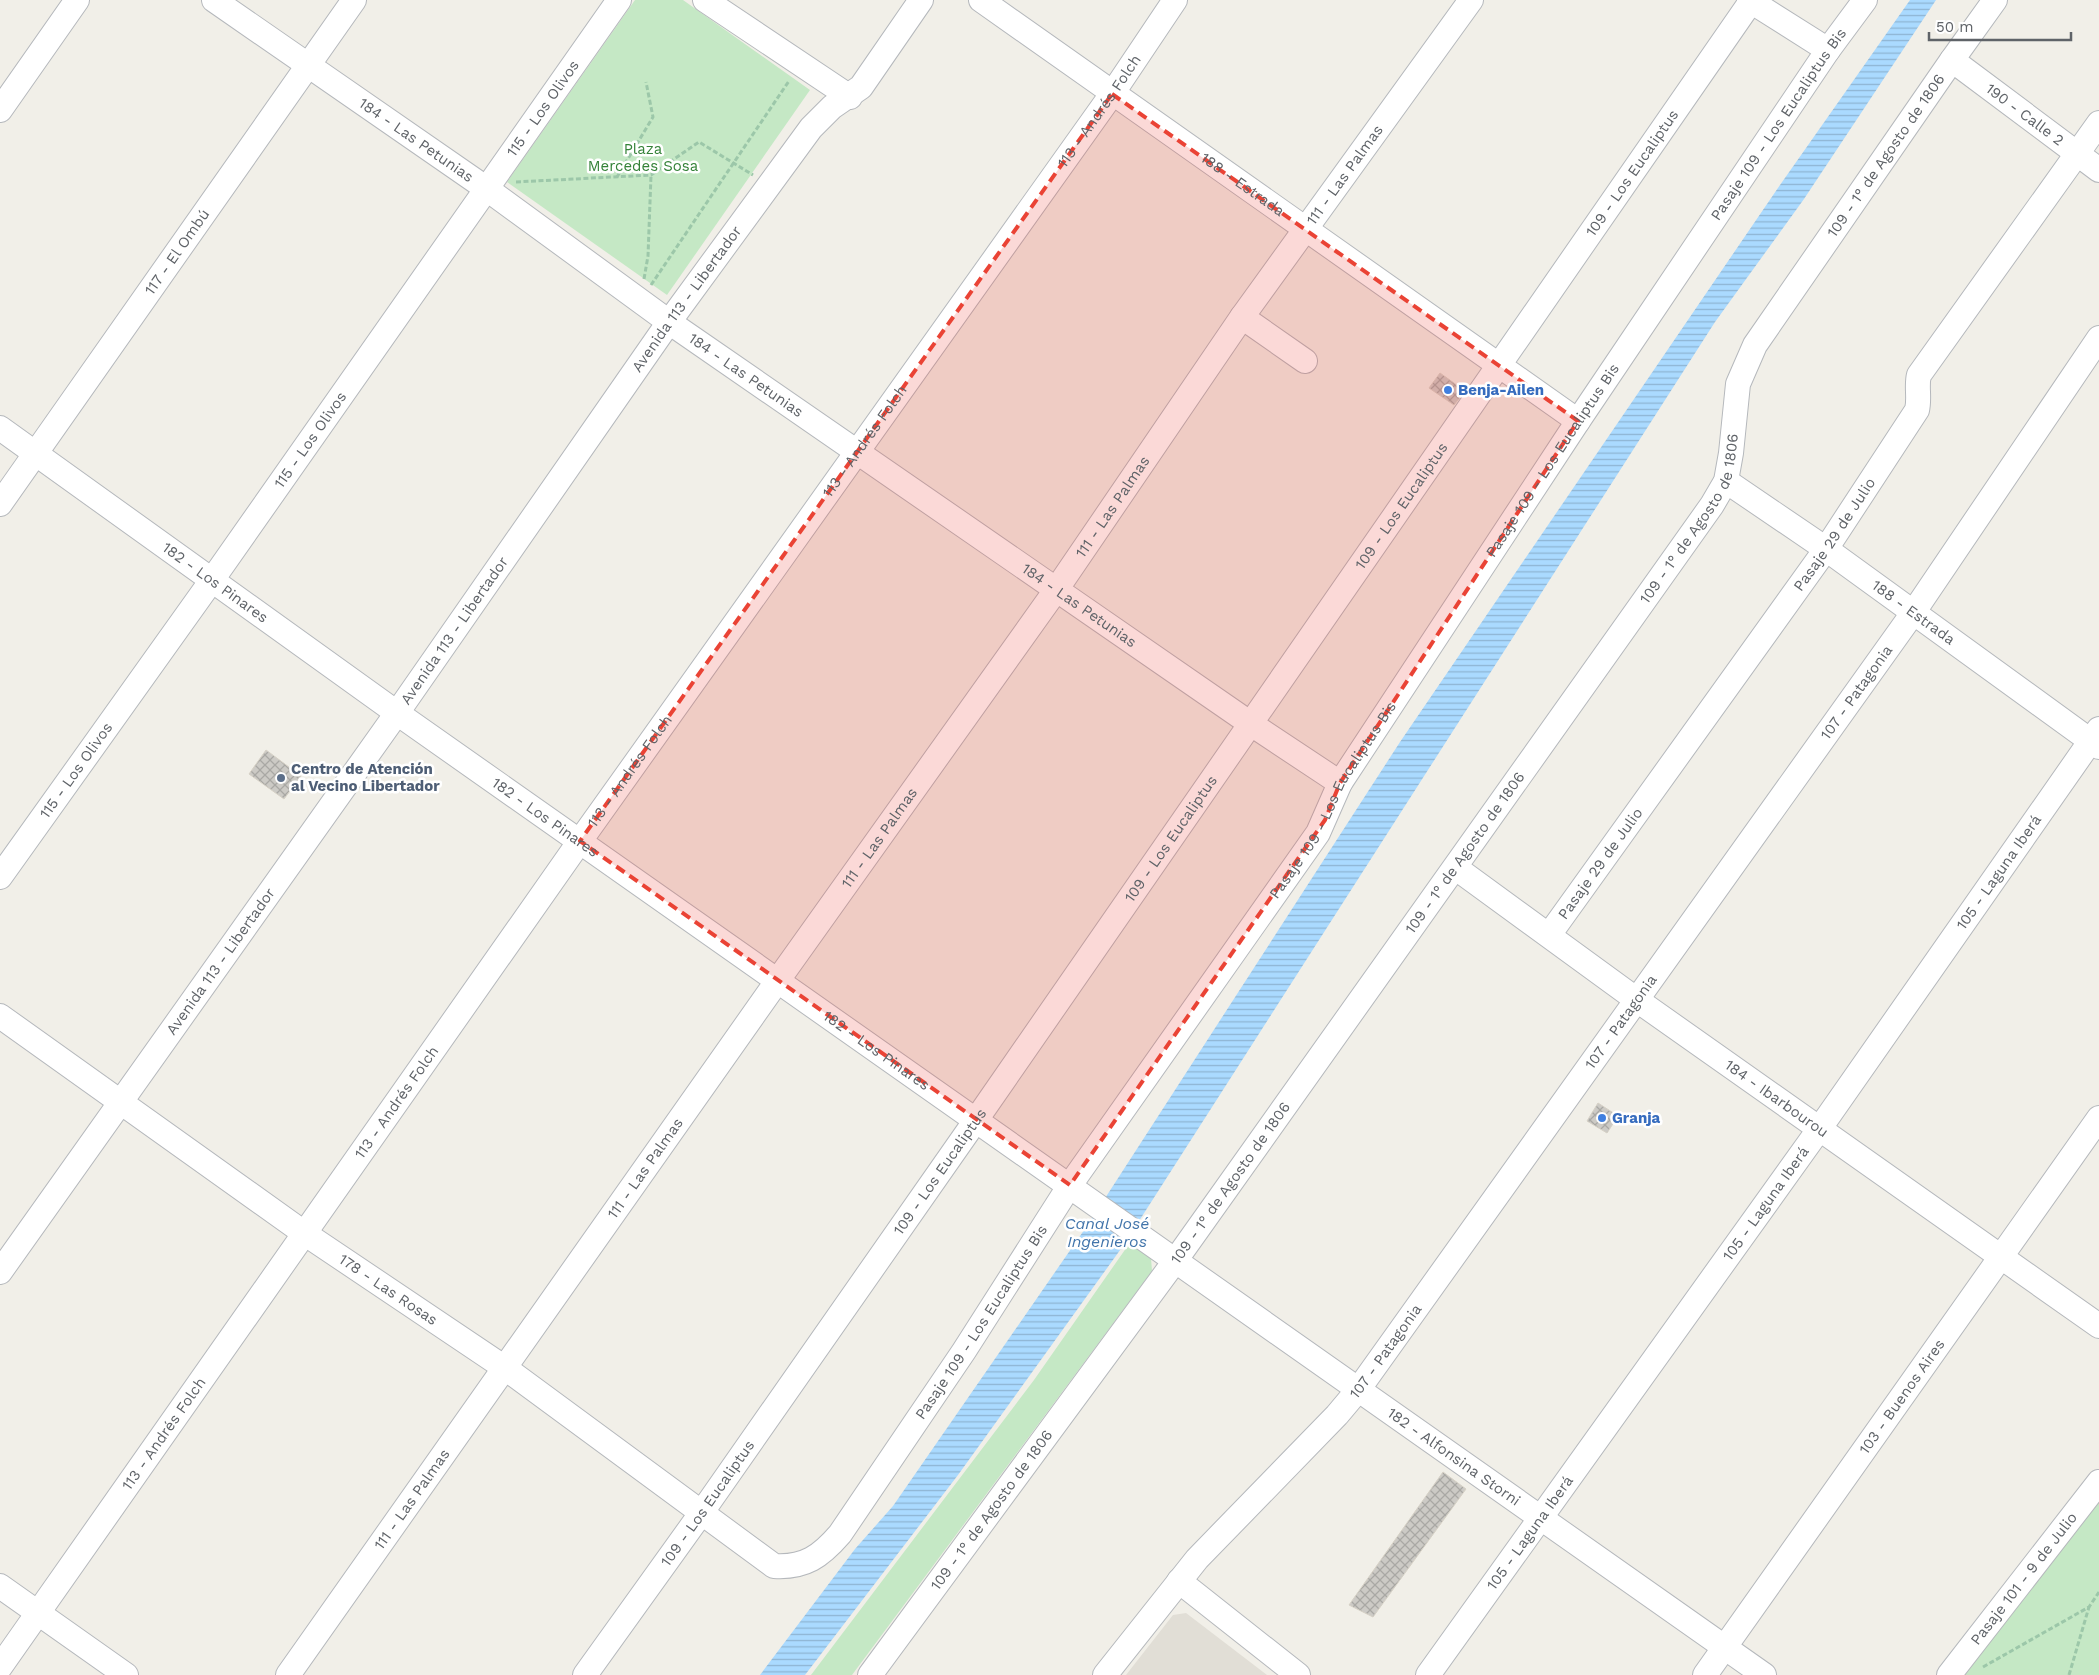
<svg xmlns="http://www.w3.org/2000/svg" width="2099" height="1675" viewBox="0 0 2099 1675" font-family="'Work Sans',sans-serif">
<defs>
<pattern id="water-rules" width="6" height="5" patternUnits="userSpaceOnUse" patternTransform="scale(1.25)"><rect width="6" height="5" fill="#aadaff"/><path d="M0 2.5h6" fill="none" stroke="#8eb4d2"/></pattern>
<pattern id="building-cross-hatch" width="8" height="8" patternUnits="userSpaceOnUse" patternTransform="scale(1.25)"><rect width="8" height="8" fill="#cccac5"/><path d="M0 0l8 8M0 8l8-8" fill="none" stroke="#a9a8a4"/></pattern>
</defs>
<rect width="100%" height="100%" fill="#f1efe8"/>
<!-- education -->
<path fill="#e1ded6" d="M1186 1613 1267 1675H1126L1173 1615Z"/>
<!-- green -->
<g fill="#c5e8c5">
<path d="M635 0H683L810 90 667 295 507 182Z"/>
<path d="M1129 1244 1151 1258 1152 1271 852 1675H811L1034 1380Z"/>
<path d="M2099 1497V1675H1963Z"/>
</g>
<!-- water -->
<path fill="url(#water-rules)" d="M1910 0H1936L1804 199 1715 322 1123 1246 958 1475 805 1675H760L855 1549 893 1506 1089 1223 1400 742 1780 185Z"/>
<!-- building -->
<g fill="url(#building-cross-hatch)" stroke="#d6d1c6">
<path d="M1440 373 1465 391 1454 405 1429 388Z"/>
<path d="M266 750 301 776 284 799 249 774Z"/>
<path d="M1598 1103 1618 1116 1607 1133 1587 1121Z"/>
<path d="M1443 1472 1466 1489 1373 1617 1349 1605Z"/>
</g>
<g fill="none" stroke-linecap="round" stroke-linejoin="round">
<!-- minor casing -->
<g stroke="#b5b8bc" stroke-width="26">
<g id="minor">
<path id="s1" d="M214 0 487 189 669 322 1251 724 1340 783"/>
<path d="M705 0 850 97"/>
<path id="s2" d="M981 0 1578 421"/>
<path d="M1749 0 1828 50"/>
<path id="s3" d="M1952 60 2099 170"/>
<path d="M0 110 77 0"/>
<path d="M1242 317 1305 361"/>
<path id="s4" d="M0 428 397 713 1764 1675"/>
<path id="s5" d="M1726 481 1826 549 2099 747"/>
<path id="s6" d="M0 504 354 0"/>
<path id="s7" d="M1456 868 1637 1000 2099 1326"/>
<path id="s8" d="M0 877 212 580 619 0"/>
<path id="s9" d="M1549 935 1826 549 1917 410C1920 398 1916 386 1919 375L2099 123"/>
<path id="s10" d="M0 1016 304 1233 505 1368 774 1566C805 1568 821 1556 840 1534L964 1351 1070 1185 1318 833 1340 783 1578 421 1828 50 1865 0"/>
<path id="s11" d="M0 1272 397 713 669 322 811 128 832 107 861 87 921 0"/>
<path d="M1179 1581 1298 1675"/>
<path d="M0 1586 126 1675"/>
<path id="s12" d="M0 1667 580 841 1112 94 1175 0"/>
<path id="s13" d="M288 1675 778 980 1056 590 1242 317 1471 0"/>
<path id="s14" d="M585 1675 702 1512 976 1120 1752 0"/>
<path id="s15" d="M870 1675 1175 1261 1712 505 1726 481 1731 453 1738 384 1755 345 1952 60 1995 0"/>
<path id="s16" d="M1105 1675 1197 1559 1337 1415 1358 1390 1913 613 2099 338"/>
<path id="s17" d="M1428 1675 1820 1128 2099 729"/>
<path id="s18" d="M1705 1675 2099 1118"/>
<path id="s19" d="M1949 1675 2099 1482"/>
</g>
</g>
<!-- path -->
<g stroke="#9cc7a9" stroke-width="3" stroke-dasharray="5 2.5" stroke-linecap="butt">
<path d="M617 177 653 117 646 82"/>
<path d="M516 182 651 175 699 142 753 175"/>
<path d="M644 279 648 256 651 175"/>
<path d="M651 285 789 81"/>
<path d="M1983 1667 2089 1607 2099 1592"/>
<path d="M2069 1675 2089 1607"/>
</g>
<!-- minor -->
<use href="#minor" stroke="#fff" stroke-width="24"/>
</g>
<!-- marked area -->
<path fill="#ea4335" fill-opacity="0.2" stroke="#ea4335" stroke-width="4" stroke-dasharray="10 6" stroke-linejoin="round" d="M1112 94 1578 421 1340 783 1325 820 1070 1185 580 841Z"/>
<!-- markers -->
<g fill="#3f7fe0" stroke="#fff" stroke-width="2">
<circle cx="1448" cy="390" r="5"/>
<circle cx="1602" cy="1118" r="5"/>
</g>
<circle fill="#5c6f8a" stroke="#fff" stroke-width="2" cx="281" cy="778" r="5"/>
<g text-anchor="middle" stroke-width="5" stroke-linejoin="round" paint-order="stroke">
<!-- street labels -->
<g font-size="15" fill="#5f6368" stroke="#fff">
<text dy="5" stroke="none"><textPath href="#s8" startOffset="941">115 - Los Olivos</textPath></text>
<text dy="5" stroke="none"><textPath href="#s12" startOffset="1905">113 - Andrés Folch</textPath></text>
<text dy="5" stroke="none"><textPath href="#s3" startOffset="91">190 - Calle 2</textPath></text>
<text dy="5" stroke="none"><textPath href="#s10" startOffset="2721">Pasaje 109 - Los Eucaliptus Bis</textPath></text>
<text dy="5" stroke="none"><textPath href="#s1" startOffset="246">184 - Las Petunias</textPath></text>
<text dy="5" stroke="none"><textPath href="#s15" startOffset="1840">109 - 1° de Agosto de 1806</textPath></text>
<text dy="5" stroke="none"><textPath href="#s14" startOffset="1831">109 - Los Eucaliptus</textPath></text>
<text dy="5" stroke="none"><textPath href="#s13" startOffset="1835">111 - Las Palmas</textPath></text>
<text dy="5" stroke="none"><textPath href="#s2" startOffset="320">188 - Estrada</textPath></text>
<text dy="5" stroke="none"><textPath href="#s6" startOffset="308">117 - El Ombú</textPath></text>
<text dy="5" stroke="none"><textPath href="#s11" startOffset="1191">Avenida 113 - Libertador</textPath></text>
<text dy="5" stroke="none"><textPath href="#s1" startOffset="651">184 - Las Petunias</textPath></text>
<text dy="5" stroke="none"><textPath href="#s8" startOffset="536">115 - Los Olivos</textPath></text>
<text dy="5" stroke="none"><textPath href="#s12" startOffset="1500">113 - Andrés Folch</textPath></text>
<text dy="5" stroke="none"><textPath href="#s10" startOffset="2316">Pasaje 109 - Los Eucaliptus Bis</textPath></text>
<text dy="5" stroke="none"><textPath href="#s13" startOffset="1430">111 - Las Palmas</textPath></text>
<text dy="5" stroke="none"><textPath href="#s14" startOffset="1426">109 - Los Eucaliptus</textPath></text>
<text dy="5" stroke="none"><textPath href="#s15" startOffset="1420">109 - 1° de Agosto de 1806</textPath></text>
<text dy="5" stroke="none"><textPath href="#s9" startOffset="492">Pasaje 29 de Julio</textPath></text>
<text dy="5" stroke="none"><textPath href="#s4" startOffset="265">182 - Los Pinares</textPath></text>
<text dy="5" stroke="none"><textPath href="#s1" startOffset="1056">184 - Las Petunias</textPath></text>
<text dy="5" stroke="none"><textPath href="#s5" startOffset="229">188 - Estrada</textPath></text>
<text dy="5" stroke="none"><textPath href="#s11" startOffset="786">Avenida 113 - Libertador</textPath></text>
<text dy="5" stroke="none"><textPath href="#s16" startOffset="1239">107 - Patagonia</textPath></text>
<text dy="5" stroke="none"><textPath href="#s8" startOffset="131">115 - Los Olivos</textPath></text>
<text dy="5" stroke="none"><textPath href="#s12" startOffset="1095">113 - Andrés Folch</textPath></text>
<text dy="5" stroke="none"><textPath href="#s10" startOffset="1911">Pasaje 109 - Los Eucaliptus Bis</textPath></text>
<text dy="5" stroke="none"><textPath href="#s4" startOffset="670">182 - Los Pinares</textPath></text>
<text dy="5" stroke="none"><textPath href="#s13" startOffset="1025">111 - Las Palmas</textPath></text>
<text dy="5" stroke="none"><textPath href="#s14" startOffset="1021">109 - Los Eucaliptus</textPath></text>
<text dy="5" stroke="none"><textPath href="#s15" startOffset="1015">109 - 1° de Agosto de 1806</textPath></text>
<text dy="5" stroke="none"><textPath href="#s9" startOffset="88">Pasaje 29 de Julio</textPath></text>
<text dy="5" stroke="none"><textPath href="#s17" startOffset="985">105 - Laguna Iberá</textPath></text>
<text dy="5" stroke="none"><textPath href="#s11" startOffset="381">Avenida 113 - Libertador</textPath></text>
<text dy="5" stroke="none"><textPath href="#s16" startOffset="834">107 - Patagonia</textPath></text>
<text dy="5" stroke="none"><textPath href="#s4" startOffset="1075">182 - Los Pinares</textPath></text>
<text dy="5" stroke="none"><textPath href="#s7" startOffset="395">184 - Ibarbourou</textPath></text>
<text dy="5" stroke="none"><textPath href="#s12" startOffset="690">113 - Andrés Folch</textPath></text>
<text dy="5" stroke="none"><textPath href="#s13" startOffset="620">111 - Las Palmas</textPath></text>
<text dy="5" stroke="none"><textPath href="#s14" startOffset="616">109 - Los Eucaliptus</textPath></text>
<text dy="5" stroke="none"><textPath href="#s15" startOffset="610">109 - 1° de Agosto de 1806</textPath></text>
<text dy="5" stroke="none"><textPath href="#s17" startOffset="580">105 - Laguna Iberá</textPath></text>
<text dy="5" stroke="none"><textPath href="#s10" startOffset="475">178 - Las Rosas</textPath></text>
<text dy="5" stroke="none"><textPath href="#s10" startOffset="1281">Pasaje 109 - Los Eucaliptus Bis</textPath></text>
<text dy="5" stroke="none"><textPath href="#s16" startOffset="429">107 - Patagonia</textPath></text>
<text dy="5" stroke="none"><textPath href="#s18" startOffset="341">103 - Buenos Aires</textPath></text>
<text dy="5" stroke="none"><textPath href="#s12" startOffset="285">113 - Andrés Folch</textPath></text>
<text dy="5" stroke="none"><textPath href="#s4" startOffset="1781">182 - Alfonsina Storni</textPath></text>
<text dy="5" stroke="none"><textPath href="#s13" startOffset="215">111 - Las Palmas</textPath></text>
<text dy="5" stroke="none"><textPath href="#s14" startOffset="211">109 - Los Eucaliptus</textPath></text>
<text dy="5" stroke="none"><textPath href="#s15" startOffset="205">109 - 1° de Agosto de 1806</textPath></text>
<text dy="5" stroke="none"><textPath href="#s17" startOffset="175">105 - Laguna Iberá</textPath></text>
<text dy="5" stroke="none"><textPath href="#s19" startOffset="122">Pasaje 101 - 9 de Julio</textPath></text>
</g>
<!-- park labels -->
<g font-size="15" fill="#348238" stroke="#fff">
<text x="643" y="154">Plaza<tspan x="643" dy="17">Mercedes Sosa</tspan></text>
</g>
<!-- shop labels -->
<g font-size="15" font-weight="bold" fill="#366cbe" stroke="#fff" text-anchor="start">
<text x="1458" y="395">Benja-Ailen</text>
<text x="1612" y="1123">Granja</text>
</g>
<!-- service labels -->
<g font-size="15" font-weight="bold" fill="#4e5e75" stroke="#fff" text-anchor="start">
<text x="291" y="774">Centro de Atención<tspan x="291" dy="17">al Vecino Libertador</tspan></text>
</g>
<!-- water labels -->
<g font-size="16" font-style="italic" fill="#4174aa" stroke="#fff">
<text x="1107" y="1229">Canal José<tspan x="1107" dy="18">Ingenieros</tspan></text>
</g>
</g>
<!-- scale -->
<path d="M1929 32v8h142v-8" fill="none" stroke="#5f6368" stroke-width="2.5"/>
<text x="1936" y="32" font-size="15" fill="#5f6368" stroke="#ffffff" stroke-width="4" paint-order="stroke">50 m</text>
</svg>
